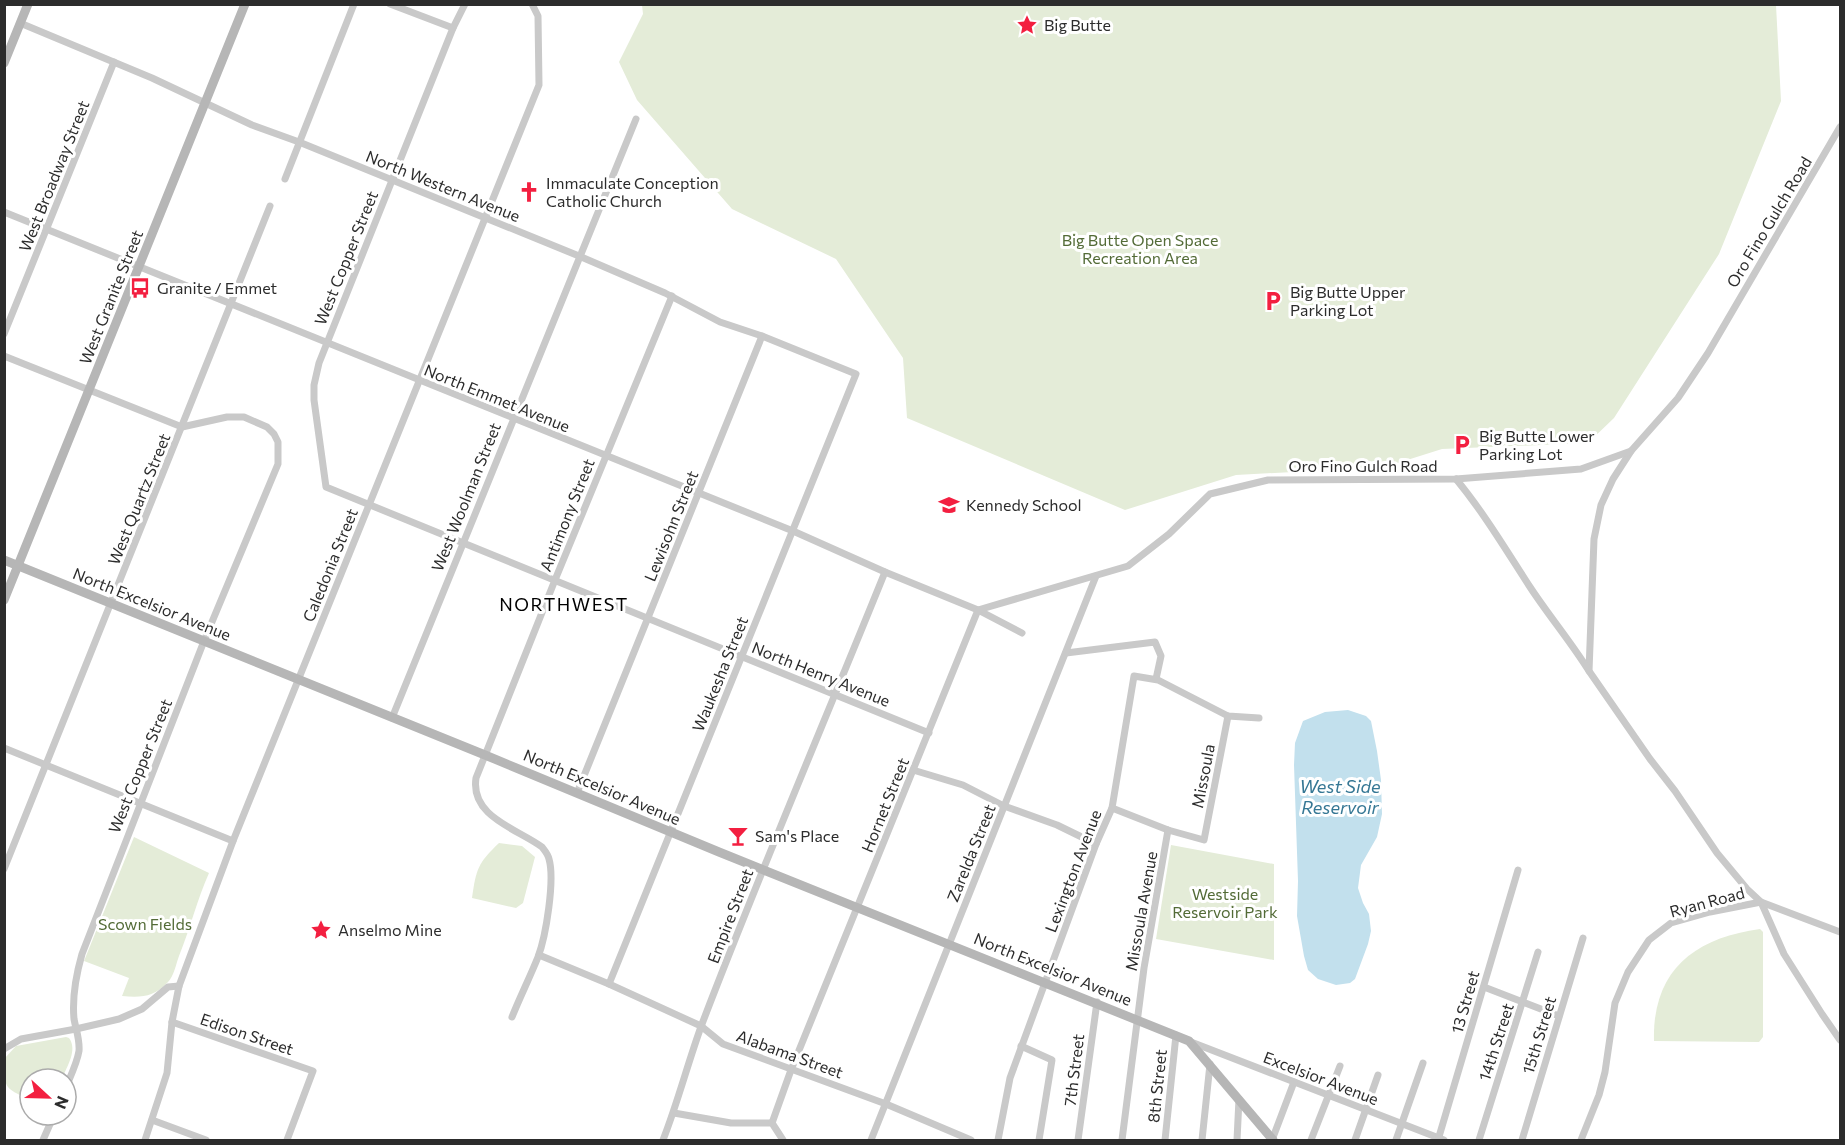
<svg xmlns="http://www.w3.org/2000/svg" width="1845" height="1145" viewBox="0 0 1845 1145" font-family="Commissioner,sans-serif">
<rect width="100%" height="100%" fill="#fff"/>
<!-- green -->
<g fill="#e4ecd8">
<path d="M642 5H1776L1781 101 1719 254 1614 418 1588 443 1442 449 1385 467 1236 475 1125 510 907 418 903 358 836 259 732 209 637 100 619 62 643 14Z"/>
<path d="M134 837 209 873C197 900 190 929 179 956 176 964 174 976 168 982 154 997 141 998 122 996L129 978 84 961Z"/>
<path d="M499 843 522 846 535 857 523 903 516 908 472 898C476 869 478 863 499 843Z"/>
<path d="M1171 845 1274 864V960L1156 939Z"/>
<path d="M1760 929 1763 932V1037L1759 1042 1654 1041C1652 971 1694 938 1760 929Z"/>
<path d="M66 1037 69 1038C78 1050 67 1066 62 1079H30V1100C3 1087 4 1088 5 1058L16 1046Z"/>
</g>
<!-- water -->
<path fill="#c2e0ed" d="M1348 710 1366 716 1371 721 1377 751 1381 780 1382 814 1377 837 1361 865 1358 888 1363 903 1369 914 1371 931 1368 944 1355 979 1350 983 1336 985 1318 979 1308 970 1304 956 1297 916 1298 881 1294 765 1295 743 1303 721 1325 712Z"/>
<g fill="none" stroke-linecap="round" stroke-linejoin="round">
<!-- street -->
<g stroke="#c9c9c9" stroke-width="7">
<path d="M390 4 453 28"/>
<path d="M465 4 453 28 319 363 314 385V400L326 487 929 733"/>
<path d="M20 23 152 78 252 125 299 142 579 256 665 293 720 322 762 336 856 374 609 984"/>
<path d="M285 179 354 4"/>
<path d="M4 212 793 531 885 572 978 610 1022 633"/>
<path d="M4 334 114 62"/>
<path d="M4 356 182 427 227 417H244L267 427 274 434 278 442V464L204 641 82 954C76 975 72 997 74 1019 76 1030 80 1040 79 1051 77 1063 71 1075 66 1087"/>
<path d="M1631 451 1613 479 1601 505 1594 539 1589 671 1650 759 1675 791 1717 853 1747 889 1761 902 1784 954 1822 1014 1840 1040"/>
<path d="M1456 479C1484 513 1506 550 1530 587 1549 616 1571 642 1589 671"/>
<path d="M1066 653 1155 642 1161 656 1156 679"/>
<path d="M392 718 636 119"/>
<path d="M4 748 233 841"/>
<path d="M913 770 963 785 1004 806 1057 825 1096 844"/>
<path d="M577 793 762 336"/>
<path d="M1112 808 1168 830 1204 840 1228 716"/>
<path d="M4 869 270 206"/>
<path d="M539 955 609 984 701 1026 723 1044 886 1104 971 1140"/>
<path d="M1484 987 1559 1016"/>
<path d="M512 1017C520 997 530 977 538 957 546 936 555 880 549 859 548 854 545 851 542 847 518 829 470 817 476 778L555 580 672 296"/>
<path d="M172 1022 313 1071 287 1140"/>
<path d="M1191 1042 1444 1140"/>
<path d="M1021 1046 1052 1060 1039 1140"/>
<path d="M4 1049 21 1039 76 1029 119 1019 142 1009 168 987 179 986"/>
<path d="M674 1113 731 1123H772L783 1140"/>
<path d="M152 1120 206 1140"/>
<path d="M772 1123 791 1070 978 610 1128 566 1169 534 1210 494 1268 480 1456 479 1581 469 1631 451 1678 398 1708 353 1840 127"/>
<path d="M43 1140 54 1115"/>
<path d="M145 1140 167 1073 172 1022 179 986 233 841 539 85 538 16 532 4"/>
<path d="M663 1140C678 1102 688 1062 702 1024 760 872 824 723 885 572"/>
<path d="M871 1140 1096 576"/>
<path d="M998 1140 1010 1078 1096 844 1112 808 1134 676 1158 680 1228 716 1259 718"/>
<path d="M1078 1140 1097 1002"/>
<path d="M1122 1140 1144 968 1168 830"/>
<path d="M1165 1140 1176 1035"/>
<path d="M1202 1140 1210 1064"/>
<path d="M1237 1140 1239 1099"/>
<path d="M1272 1140 1294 1082"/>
<path d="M1311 1140 1340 1066"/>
<path d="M1355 1140 1378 1075"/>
<path d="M1396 1140 1423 1063"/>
<path d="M1438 1140 1518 870"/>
<path d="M1479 1140 1538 952"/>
<path d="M1522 1140 1583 938"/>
<path d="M1581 1140 1599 1095 1605 1072 1615 1003 1628 972 1649 940 1671 923 1710 912 1761 902 1840 932"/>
</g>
<!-- secondary -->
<g stroke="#b6b6b6" stroke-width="9">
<path d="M4 63 28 4"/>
<path d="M4 560 485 755 719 852 1189 1041 1273 1140"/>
<path d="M4 600 245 4"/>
</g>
</g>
<!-- icons -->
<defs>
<g id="sight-bare" transform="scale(1.62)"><path d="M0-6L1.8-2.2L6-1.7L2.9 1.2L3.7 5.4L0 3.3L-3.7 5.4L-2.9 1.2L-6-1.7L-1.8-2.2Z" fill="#f31f40" stroke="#fff" stroke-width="2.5" paint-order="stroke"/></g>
<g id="church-bare" transform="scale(1.62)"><path d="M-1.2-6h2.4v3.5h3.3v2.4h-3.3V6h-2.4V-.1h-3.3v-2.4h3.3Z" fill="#f31f40" stroke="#fff" stroke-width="2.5" paint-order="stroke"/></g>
<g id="bus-bare" transform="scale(1.62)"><path d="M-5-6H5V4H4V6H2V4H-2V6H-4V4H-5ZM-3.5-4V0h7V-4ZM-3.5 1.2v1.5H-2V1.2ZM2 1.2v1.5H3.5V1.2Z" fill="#f31f40" stroke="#fff" stroke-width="2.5" paint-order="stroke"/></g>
<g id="parking-bare" transform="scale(1.62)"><path d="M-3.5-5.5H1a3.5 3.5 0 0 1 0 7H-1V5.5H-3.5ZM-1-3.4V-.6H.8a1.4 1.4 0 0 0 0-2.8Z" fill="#f31f40" stroke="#fff" stroke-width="2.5" paint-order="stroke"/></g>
<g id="school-bare" transform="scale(1.62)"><path d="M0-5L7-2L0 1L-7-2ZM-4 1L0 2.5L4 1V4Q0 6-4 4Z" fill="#f31f40" stroke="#fff" stroke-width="2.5" paint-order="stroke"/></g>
<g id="bar-bare" transform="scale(1.62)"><path d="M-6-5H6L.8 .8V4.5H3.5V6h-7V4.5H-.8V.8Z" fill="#f31f40" stroke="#fff" stroke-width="2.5" paint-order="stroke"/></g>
</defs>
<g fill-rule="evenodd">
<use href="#sight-bare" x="1027" y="25"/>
<use href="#church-bare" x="529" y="192"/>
<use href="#bus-bare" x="140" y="288"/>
<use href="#parking-bare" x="1273" y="301"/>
<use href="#parking-bare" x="1462" y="445"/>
<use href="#school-bare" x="949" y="505"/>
<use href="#bar-bare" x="738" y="836"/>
<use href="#sight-bare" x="321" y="930"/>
</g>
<g text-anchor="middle" stroke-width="6" stroke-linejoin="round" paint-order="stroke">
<!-- poi labels -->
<g font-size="16" fill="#2c2c2c" stroke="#fff" text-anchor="start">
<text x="1044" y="31">Big Butte</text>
<text x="546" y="189">Immaculate Conception<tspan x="546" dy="18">Catholic Church</tspan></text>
<text x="157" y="294">Granite / Emmet</text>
<text x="1290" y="298">Big Butte Upper<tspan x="1290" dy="18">Parking Lot</tspan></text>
<text x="1479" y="442">Big Butte Lower<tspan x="1479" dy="18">Parking Lot</tspan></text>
<text x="966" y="511">Kennedy School</text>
<text x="755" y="842">Sam's Place</text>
<text x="338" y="936">Anselmo Mine</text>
</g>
<!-- street labels -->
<g font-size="16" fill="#2c2c2c" stroke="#fff">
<text transform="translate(54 176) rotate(-68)" y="6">West Broadway Street</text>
<text transform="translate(443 186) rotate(22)" y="6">North Western Avenue</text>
<text transform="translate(1769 222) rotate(-59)" y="6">Oro Fino Gulch Road</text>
<text transform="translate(346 258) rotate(-68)" y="6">West Copper Street</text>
<text transform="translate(111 297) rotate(-68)" y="6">West Granite Street</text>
<text transform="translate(497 398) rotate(22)" y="6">North Emmet Avenue</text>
<text x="1363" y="472">Oro Fino Gulch Road</text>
<text transform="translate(466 497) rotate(-68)" y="6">West Woolman Street</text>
<text transform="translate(139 499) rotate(-68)" y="6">West Quartz Street</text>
<text transform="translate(567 515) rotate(-68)" y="6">Antimony Street</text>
<text transform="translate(671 526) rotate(-68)" y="6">Lewisohn Street</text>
<text transform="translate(330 565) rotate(-68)" y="6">Caledonia Street</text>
<text transform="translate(152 604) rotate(22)" y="6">North Excelsior Avenue</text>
<text transform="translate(720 674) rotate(-68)" y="6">Waukesha Street</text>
<text transform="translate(821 674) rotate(22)" y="6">North Henry Avenue</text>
<text transform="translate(140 766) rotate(-68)" y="6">West Copper Street</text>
<text transform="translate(1203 776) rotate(-79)" y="6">Missoula</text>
<text transform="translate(602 787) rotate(23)" y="6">North Excelsior Avenue</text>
<text transform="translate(885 805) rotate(-68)" y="6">Hornet Street</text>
<text transform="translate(971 853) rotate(-68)" y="6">Zarelda Street</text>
<text transform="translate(1073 871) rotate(-69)" y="6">Lexington Avenue</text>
<text transform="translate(1707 902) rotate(-15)" y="6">Ryan Road</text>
<text transform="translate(1141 911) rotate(-80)" y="6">Missoula Avenue</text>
<text transform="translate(730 916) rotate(-69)" y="6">Empire Street</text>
<text transform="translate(1053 969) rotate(22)" y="6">North Excelsior Avenue</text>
<text transform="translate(1465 1002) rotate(-74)" y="6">13 Street</text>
<text transform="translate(247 1034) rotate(19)" y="6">Edison Street</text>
<text transform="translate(1539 1035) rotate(-73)" y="6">15th Street</text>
<text transform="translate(1496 1042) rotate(-72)" y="6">14th Street</text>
<text transform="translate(790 1054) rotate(20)" y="6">Alabama Street</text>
<text transform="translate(1074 1070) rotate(-83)" y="6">7th Street</text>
<text transform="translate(1321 1078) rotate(21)" y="6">Excelsior Avenue</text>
<text transform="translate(1157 1086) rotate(-84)" y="6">8th Street</text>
</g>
<!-- park labels -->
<g font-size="16" fill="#536b37" stroke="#fff">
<text x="1140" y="246">Big Butte Open Space<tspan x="1140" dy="18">Recreation Area</tspan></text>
<text x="1225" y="900">Westside<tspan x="1225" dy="18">Reservoir Park</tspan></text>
<text x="145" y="930">Scown Fields</text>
</g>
<!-- neighbourhood labels -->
<g font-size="18" letter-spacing="1.5" fill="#000" stroke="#fff">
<text x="564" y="611">NORTHWEST</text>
</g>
<!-- water labels -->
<g font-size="18" font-style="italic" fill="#357794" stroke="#fff">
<text x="1340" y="793">West Side<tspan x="1340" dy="21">Reservoir</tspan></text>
</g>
</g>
<!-- border -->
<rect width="1845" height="1145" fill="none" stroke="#2c2c2c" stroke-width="12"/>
<!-- north arrow -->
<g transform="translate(48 1097) rotate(112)"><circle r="28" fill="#ffffff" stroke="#ababab" stroke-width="1.5"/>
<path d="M0-4.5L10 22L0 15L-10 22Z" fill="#f31f40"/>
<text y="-9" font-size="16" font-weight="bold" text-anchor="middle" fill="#2c2c2c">N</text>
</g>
</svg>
